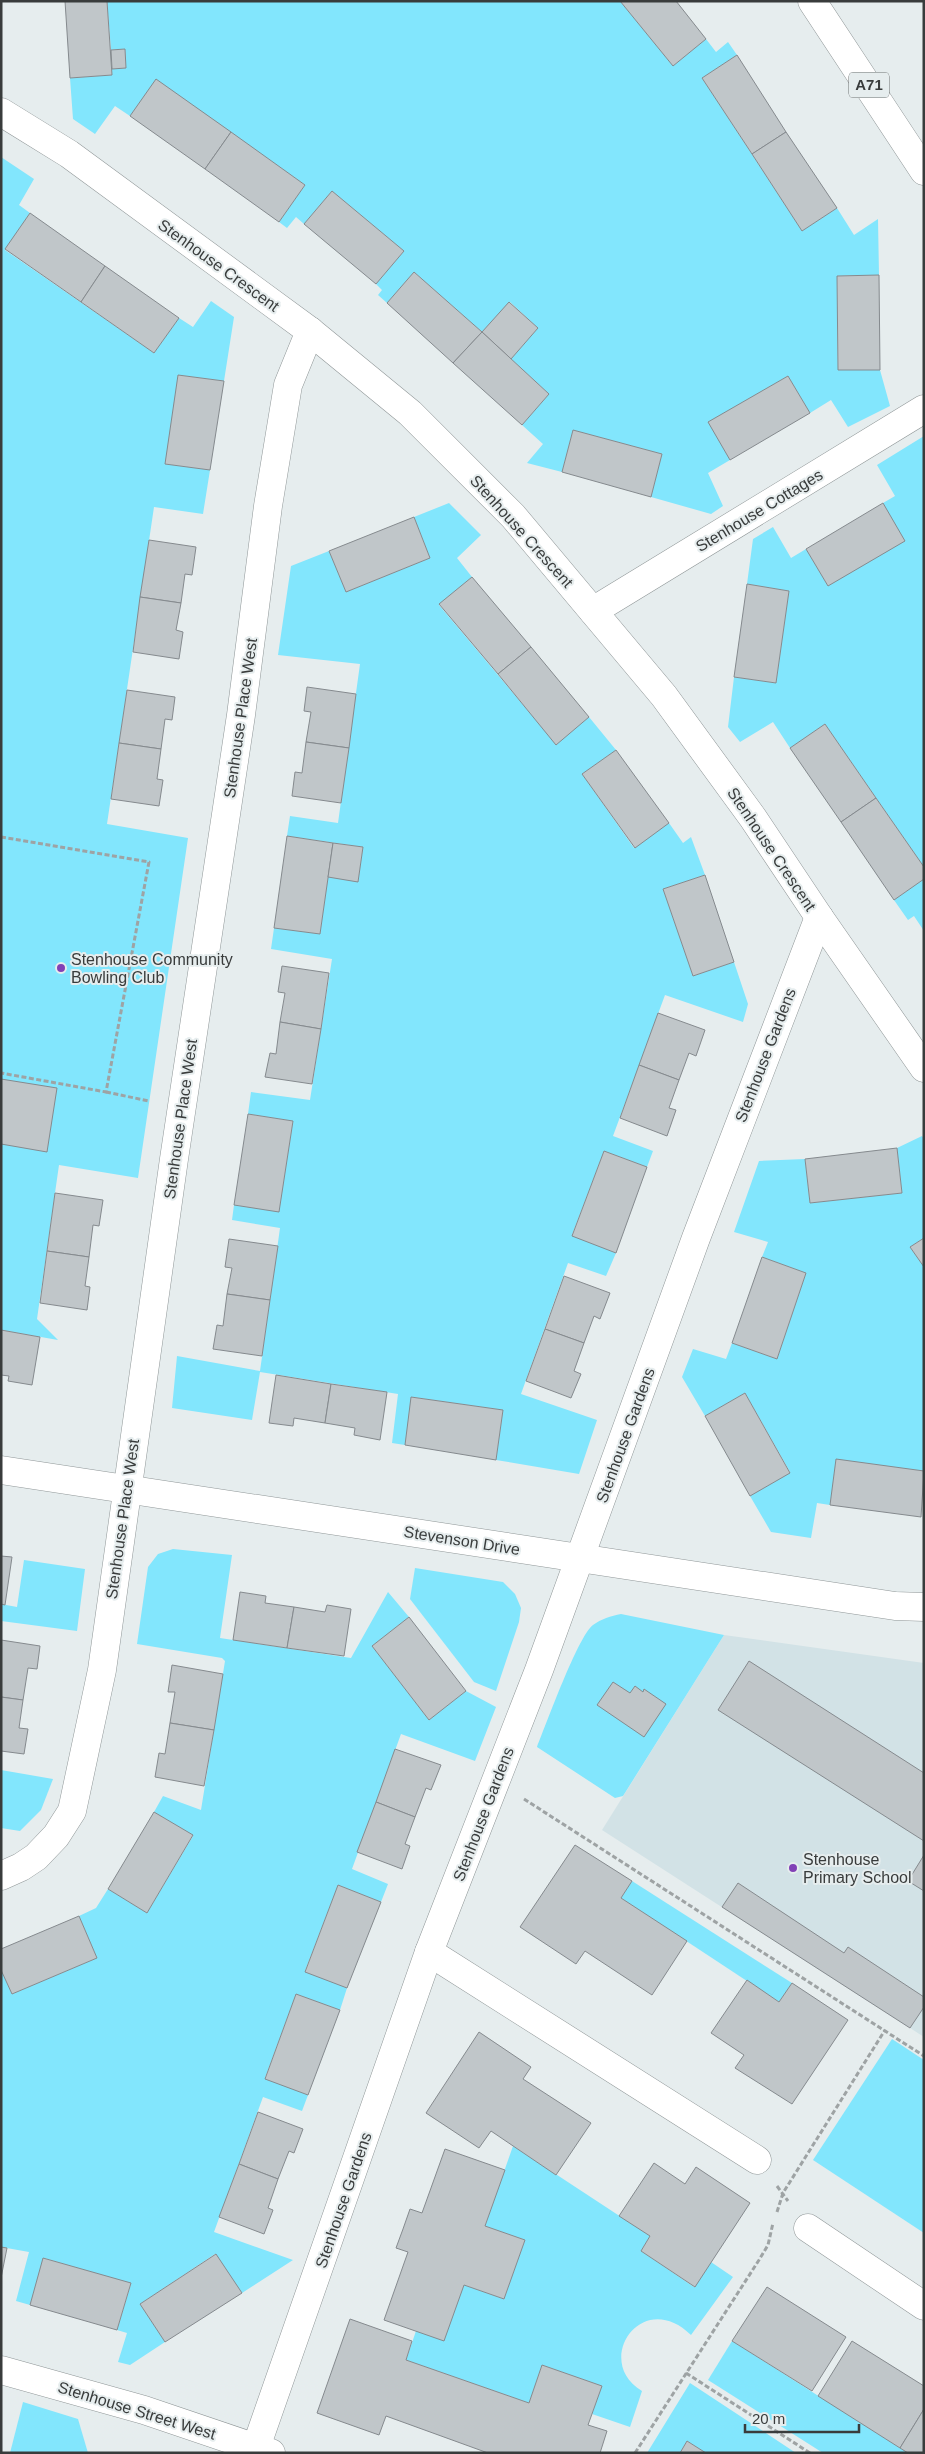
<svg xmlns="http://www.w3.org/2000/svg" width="925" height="2454" viewBox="0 0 925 2454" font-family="Helvetica,sans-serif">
<rect width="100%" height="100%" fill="#e6edee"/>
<!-- built -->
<path fill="#d2e2e6" d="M724 1635 924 1663V2037L602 1830Z"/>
<!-- green -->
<g fill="#82e6fd">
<path d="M107 1H620L673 66 706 39 716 52 728 42 737 55 702 78 802 231 837 208 854 235 878 219 879 275 837 276 838 370H880L890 406 848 427 831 400 810 413 788 376 709 422 730 460 708 473 723 506 711 514 651 497 662 454 573 430 562 472 527 463 543 444 522 425 549 394 511 359 538 328 510 302 482 332 414 272 387 303 378 295 382 290 376 284 404 251 332 191 304 224 296 217 287 228 279 222 305 185 156 80 130 116 115 106 95 134 73 119 70 78 112 75V69L126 68 125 49 111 50Z"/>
<path d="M1 157 34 179 19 205 30 213 5 250 154 353 179 318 193 327 211 301 234 317 224 381 178 375 166 464 210 470 203 514 154 507 107 824 188 838 138 1178 59 1165 37 1319 58 1340 1 1330Z"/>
<path d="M924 436V867L825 724 790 748 773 722 740 742 728 727 734 677 776 683 789 591 747 584 753 539 773 527 791 558 806 549 828 586 883 503 895 496 877 465Z"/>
<path d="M449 503 481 535 457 558 472 577 439 605 556 744 589 717 616 750 582 774 634 848 669 823 683 843 691 837 705 875 663 889 693 976 734 962 748 1004 743 1022 665 995 613 1136 653 1151 647 1167 604 1151 572 1235 616 1253 606 1276 568 1263 521 1394 597 1420 579 1474 496 1460 503 1410 412 1397 405 1445 392 1443 398 1394 260 1372 252 1420 172 1408 177 1356 260 1371 280 1228 232 1220 234 1205 279 1211 293 1121 248 1114 251 1092 310 1100 332 959 271 949 274 928 320 934 328 877 358 881 363 847 287 836 290 816 338 823 360 664 278 655 291 566 329 551 346 592 430 558 414 517Z"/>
<path d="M924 879V931L914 916 908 920 894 900Z"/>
<path d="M922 1136 924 1139V1238L910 1247 924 1267V1471L836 1460 830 1505 817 1503 811 1538 771 1532 750 1496 790 1472 745 1393 705 1416 682 1377 693 1349 726 1359 732 1343 777 1359 806 1273 762 1257 768 1242 734 1232 759 1161 805 1159 810 1203 902 1193 897 1148Z"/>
<path d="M173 1549 232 1555 220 1638 351 1658 388 1592 409 1617 372 1646 429 1720 466 1691 496 1707 475 1761 401 1734 352 1869 388 1884 381 1902 338 1885 305 1971 347 1988 340 2010 296 1994 265 2078 308 2095 302 2111 263 2097 214 2232 293 2260 242 2293 215 2254 140 2304 165 2342 130 2365 118 2362 127 2333 117 2330 131 2284 44 2258 30 2305 16 2301 29 2252 1 2247V1970L12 1994 97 1958 79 1916 96 1908 108 1889 147 1913 193 1836 154 1812 163 1796 201 1810 225 1661 222 1658 137 1644 148 1567 158 1554Z"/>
<path d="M24 1560 85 1569 77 1631 1 1621V1604L17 1607Z"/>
<path d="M415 1568 503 1582 515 1594 521 1608 519 1622 496 1691 474 1682 410 1599Z"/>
<path d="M621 1614 724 1635 623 1796 615 1798 537 1747C546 1725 578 1636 593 1625 601 1619 611 1616 621 1614Z"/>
<path d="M1 1770 53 1779 41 1810 20 1831 1 1828Z"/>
<path d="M632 1881 792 1983 779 2002 621 1898Z"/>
<path d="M892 2039 924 2060V2233L813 2160Z"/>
<path d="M513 2146 650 2236 641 2251 694 2287 711 2262 733 2277 691 2335C642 2287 592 2361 642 2391L630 2427 592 2414 602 2386 542 2365 529 2403 406 2360 416 2331 464 2285 504 2299 525 2240 485 2226Z"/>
<path d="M732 2341 908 2453H823L708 2380Z"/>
<path d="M690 2383 796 2453H706L687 2441 680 2453H647Z"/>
<path d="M23 2402 78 2419 88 2453H10Z"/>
</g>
<!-- building -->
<g fill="#c0c6c9" stroke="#858a8e">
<path d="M65 1H107L112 75 70 78Z"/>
<path d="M620 1H676L706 39 673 66Z"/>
<path d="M125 49 126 68 112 69 111 50Z"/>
<path d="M737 55 786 132 752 154 702 78Z"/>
<path d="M156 79 231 132 205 169 130 116Z"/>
<path d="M231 132 305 185 279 222 205 169Z"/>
<path d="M786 132 837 208 802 231 752 154Z"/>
<path d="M332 191 404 251 376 284 304 224Z"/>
<path d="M30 213 105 266 81 302 5 249Z"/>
<path d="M105 266 179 318 154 353 81 302Z"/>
<path d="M414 272 482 332 453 363 387 303Z"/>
<path d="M879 275 880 370H838L837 276Z"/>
<path d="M509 302 538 328 511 359 482 332Z"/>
<path d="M482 332 549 394 522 425 453 363Z"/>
<path d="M178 375 224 381 210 470 165 464Z"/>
<path d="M788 376 810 413 730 460 708 422Z"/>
<path d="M573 430 662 454 651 497 562 472Z"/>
<path d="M883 503 905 541 828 586 806 549Z"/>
<path d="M414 517 430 558 346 592 329 551Z"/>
<path d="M149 540 196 547 192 575 185 574 181 603 140 597Z"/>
<path d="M472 577 531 647 498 674 439 604Z"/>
<path d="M747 584 789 591 776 683 734 677Z"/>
<path d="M140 597 181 603 176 630 183 632 179 659 133 652Z"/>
<path d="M531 647 589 717 556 745 498 674Z"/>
<path d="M307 687 356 694 349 748 306 742 311 712 304 711Z"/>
<path d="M127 690 175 697 172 720 165 719 161 749 119 743Z"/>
<path d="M825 724 876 798 841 822 790 748Z"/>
<path d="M306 742 349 748 341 803 292 796 295 772 302 773Z"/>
<path d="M119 743 161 749 157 779 163 780 159 806 111 799Z"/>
<path d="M616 750 669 823 635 848 582 774Z"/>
<path d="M876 798 924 867V879L894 900 841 822Z"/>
<path d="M287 836 333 843 320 934 274 928Z"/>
<path d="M333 843 363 847 358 882 328 877Z"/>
<path d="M705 875 734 962 693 976 663 889Z"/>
<path d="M282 966 329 973 321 1029 280 1022 285 993 278 992Z"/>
<path d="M658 1013 705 1030 696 1056 689 1053 679 1080 639 1065Z"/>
<path d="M280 1022 321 1029 312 1084 265 1077 270 1053 276 1054Z"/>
<path d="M639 1065 679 1080 669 1108 676 1110 667 1136 620 1118Z"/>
<path d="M1 1079 57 1088 47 1152 1 1144Z"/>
<path d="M248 1114 293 1121 279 1212 234 1205Z"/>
<path d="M897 1148 902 1193 810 1203 805 1159Z"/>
<path d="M604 1151 647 1167 616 1253 572 1236Z"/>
<path d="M55 1193 103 1200 99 1226 93 1225 89 1257 47 1251Z"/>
<path d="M924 1238V1267L910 1247Z"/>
<path d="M229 1239 278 1246 270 1300 227 1294 232 1268 225 1267Z"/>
<path d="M47 1251 89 1257 85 1286 90 1287 87 1310 40 1303Z"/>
<path d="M762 1257 806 1273 777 1359 732 1343Z"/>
<path d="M564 1276 610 1293 600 1319 594 1316 584 1343 545 1329Z"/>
<path d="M227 1294 270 1300 262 1356 213 1349 217 1325 223 1326Z"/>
<path d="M545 1329 584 1343 574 1371 581 1374 571 1398 526 1381Z"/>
<path d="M1 1330 40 1337 32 1385 8 1381 9 1376 1 1375Z"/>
<path d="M276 1375 331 1384 325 1423 294 1418 293 1426 269 1423Z"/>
<path d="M331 1384 387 1392 380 1440 354 1435 355 1428 325 1423Z"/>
<path d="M745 1393 790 1473 750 1496 705 1416Z"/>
<path d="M411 1397 503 1410 496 1460 405 1445Z"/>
<path d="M836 1459 924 1471 921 1517 830 1505Z"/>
<path d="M1 1556 12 1557 5 1605 1 1604Z"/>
<path d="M240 1592 266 1596 265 1603 294 1607 287 1648 233 1640Z"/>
<path d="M327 1605 351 1609 344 1656 287 1648 294 1607 325 1612Z"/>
<path d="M409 1617 466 1691 429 1720 372 1646Z"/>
<path d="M1 1640 40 1646 37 1669 28 1668 23 1700 1 1697Z"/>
<path d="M749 1661 924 1773V1841L718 1710Z"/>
<path d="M172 1665 223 1674 214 1730 170 1723 175 1692H168Z"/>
<path d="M613 1682 630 1693 635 1686 643 1692 644 1689 666 1704 644 1737 597 1705Z"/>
<path d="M1 1697 23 1700 19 1728 28 1729 24 1754 1 1751Z"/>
<path d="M170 1723 214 1730 204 1786 155 1777 159 1753 165 1754Z"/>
<path d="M395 1749 441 1765 431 1790 426 1788 415 1817 376 1802Z"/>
<path d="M376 1802 415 1817 405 1844 410 1846 402 1869 357 1852Z"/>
<path d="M154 1812 193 1835 147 1913 108 1889Z"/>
<path d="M575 1845 632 1881 621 1898 687 1941 652 1995 585 1951 576 1964 520 1927Z"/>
<path d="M924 1855V1891L908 1881Z"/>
<path d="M738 1883 844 1953 848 1947 924 1997V2007L910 2028 722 1907Z"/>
<path d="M338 1885 381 1902 347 1988 305 1972Z"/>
<path d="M79 1916 97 1958 12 1994 1 1970V1949Z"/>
<path d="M747 1980 779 2002 792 1983 848 2020 792 2104 735 2068 744 2055 711 2033Z"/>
<path d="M296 1994 340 2010 308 2095 265 2079Z"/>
<path d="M479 2032 531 2067 523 2079 591 2123 556 2175 491 2131 479 2148 426 2113Z"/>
<path d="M258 2112 303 2129 294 2153 289 2151 278 2179 239 2164Z"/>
<path d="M445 2149 505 2170 485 2226 525 2240 504 2299 464 2285 444 2341 384 2320 408 2252 396 2248 403 2229 410 2209 422 2213Z"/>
<path d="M654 2163 685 2184 696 2167 750 2203 695 2287 641 2251 650 2236 619 2216Z"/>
<path d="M239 2164 278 2179 268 2208 273 2210 264 2234 219 2217Z"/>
<path d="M1 2247 7 2248 1 2278Z"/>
<path d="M216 2254 242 2293 165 2342 140 2304Z"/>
<path d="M43 2258 131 2283 117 2330 30 2305Z"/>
<path d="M767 2287 846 2337 812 2391 732 2341Z"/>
<path d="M350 2319 412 2341 406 2360 529 2403 542 2365 602 2386 588 2425 607 2431 600 2453H488L386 2416 379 2435 317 2413Z"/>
<path d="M852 2341 924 2386V2409L900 2448 818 2396Z"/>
<path d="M924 2409V2453H908L900 2448Z"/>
<path d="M687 2441 706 2453H680Z"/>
</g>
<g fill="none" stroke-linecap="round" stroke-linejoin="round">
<!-- minor casing -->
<g stroke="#909798" stroke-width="29">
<g id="minor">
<path d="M1 112 69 154 310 331 410 413 513 516 664 696 753 818 819 917 924 1068"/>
<path d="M593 611 924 409"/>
<path d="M1 1876 21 1867 36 1857 56 1836 72 1811 102 1670 174 1159 241 715 268 506 288 385 310 331"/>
<path d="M429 1952 757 2160"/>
<path d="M808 2228 924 2306"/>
<path d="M1 2370 144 2410 271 2453"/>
<path d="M254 2453 429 1952 539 1670 696 1238 819 917"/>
</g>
</g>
<!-- tertiary casing -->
<g stroke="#909798" stroke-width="29">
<path id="tertiary" d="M1 1470 895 1606 924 1607"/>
</g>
<!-- primary casing -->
<g stroke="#909798" stroke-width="29">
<path id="primary" d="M812 1 924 171"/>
</g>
<!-- path -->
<g stroke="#9ea3a4" stroke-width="3" stroke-dasharray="5 2.5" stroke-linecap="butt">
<path d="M1 837 149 862 106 1092 1 1073"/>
<path d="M106 1092 149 1101"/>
<path d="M524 1799 924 2056"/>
<path d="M777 2186 788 2201"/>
<path d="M777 2212 783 2193 885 2030"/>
<path d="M686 2373 810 2453"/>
<path d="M635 2453 759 2260 768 2245 773 2223"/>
</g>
<!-- minor -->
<use href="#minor" stroke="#fff" stroke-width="28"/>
<!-- tertiary -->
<use href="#tertiary" stroke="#fff" stroke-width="28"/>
<!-- primary -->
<use href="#primary" stroke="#fff" stroke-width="28"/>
</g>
<!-- markers -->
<g fill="#8141b6" stroke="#e6edee" stroke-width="2">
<circle cx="61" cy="968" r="5"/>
<circle cx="793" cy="1868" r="5"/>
</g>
<g text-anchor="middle" stroke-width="4" stroke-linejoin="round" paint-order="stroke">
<!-- shield labels -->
<rect fill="#e6edee" stroke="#6d7171" stroke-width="1" x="849" y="72.5" width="40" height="25" rx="4"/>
<g font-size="15" font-weight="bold" fill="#393c3c">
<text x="869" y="90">A71</text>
</g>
<!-- street labels -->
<g font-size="16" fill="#393c3c" stroke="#e6edee">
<text transform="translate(219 265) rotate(36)" y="6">Stenhouse Crescent</text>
<text transform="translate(759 510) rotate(-31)" y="6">Stenhouse Cottages</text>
<text transform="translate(522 531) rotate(48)" y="6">Stenhouse Crescent</text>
<text transform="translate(240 718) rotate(-82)" y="6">Stenhouse Place West</text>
<text transform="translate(772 849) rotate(56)" y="6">Stenhouse Crescent</text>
<text transform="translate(765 1055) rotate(-69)" y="6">Stenhouse Gardens</text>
<text transform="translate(180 1119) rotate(-82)" y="6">Stenhouse Place West</text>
<text transform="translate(625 1435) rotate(-70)" y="6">Stenhouse Gardens</text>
<text transform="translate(122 1519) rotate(-82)" y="6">Stenhouse Place West</text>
<text transform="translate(462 1540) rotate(9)" y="6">Stevenson Drive</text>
<text transform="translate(483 1814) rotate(-69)" y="6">Stenhouse Gardens</text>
<text transform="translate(343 2200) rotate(-71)" y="6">Stenhouse Gardens</text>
<text transform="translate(137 2410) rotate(17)" y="6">Stenhouse Street West</text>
</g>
<!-- poi labels -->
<g font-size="16" fill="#393c3c" stroke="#e6edee" text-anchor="start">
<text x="71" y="965">Stenhouse Community<tspan x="71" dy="18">Bowling Club</tspan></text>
<text x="803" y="1865">Stenhouse<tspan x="803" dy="18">Primary School</tspan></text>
</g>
</g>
<!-- border -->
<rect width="925" height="2454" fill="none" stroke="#393c3c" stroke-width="5"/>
<!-- scale -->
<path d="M745 2424v8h114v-8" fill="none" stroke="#393c3c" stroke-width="2.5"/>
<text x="752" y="2424" font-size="15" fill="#393c3c" stroke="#e6edee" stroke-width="4" paint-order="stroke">20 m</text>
</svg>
